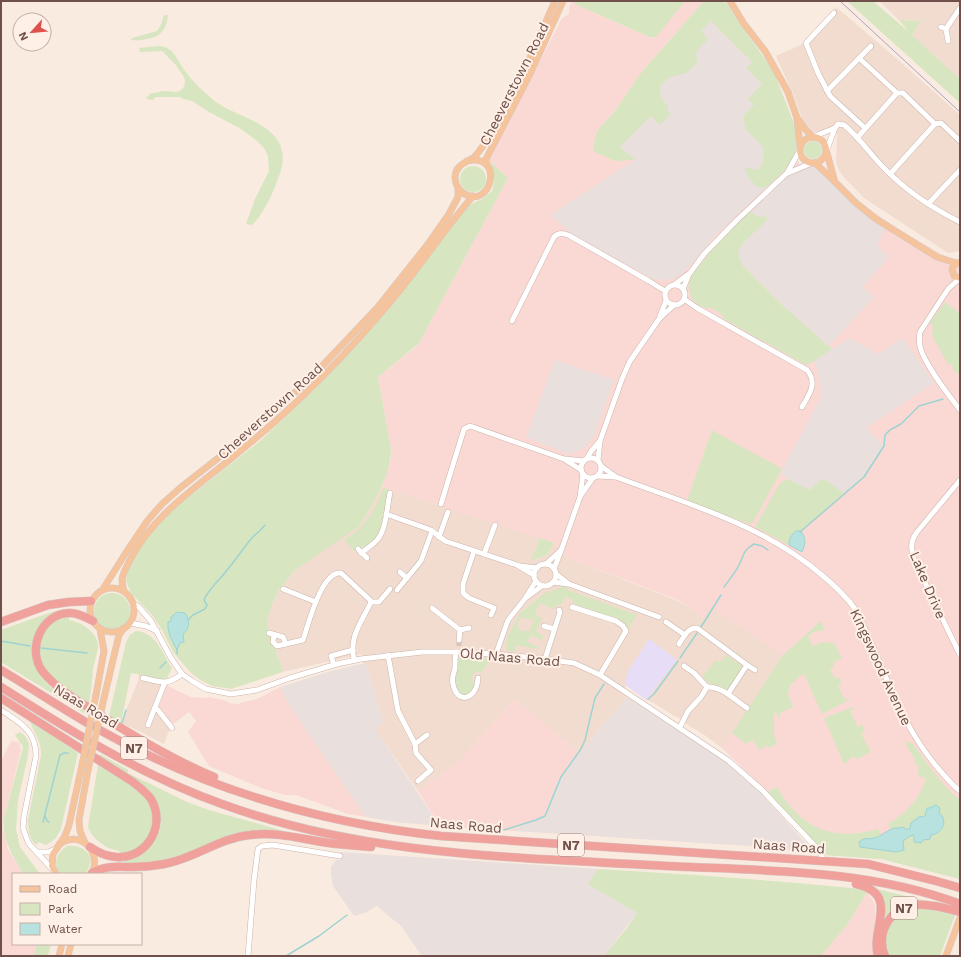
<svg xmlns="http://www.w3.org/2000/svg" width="961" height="957" viewBox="0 0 961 957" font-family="'Work Sans',sans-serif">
<rect width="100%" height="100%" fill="#faebe0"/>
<!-- residential -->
<g fill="#f1dccf">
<path d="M879 1H960V79L912 35 921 20 917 21 899 20Z"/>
<path d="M836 7 896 58 960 115V251L948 253 864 198 841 174 836 163 837 134 830 128 822 131 813 132 807 128 802 119 794 96 776 56 801 45Z"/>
<path d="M382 487 540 538 532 561 547 555 554 543 568 558 678 601 689 607 703 618 710 606 783 655 722 748 706 736 688 725 678 717 674 716 652 702 646 700 676 660 625 685 627 697 579 753 515 699 454 766 418 791 375 729 384 721 379 709 366 663 363 664 361 654 283 672 267 624 269 613 278 591 295 570 365 517Z"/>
<path d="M139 674 163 679 162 684 166 685 159 707 173 724 168 733 164 744 143 733 121 723 138 681Z"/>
</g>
<!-- commercial -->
<g fill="#fad9d4">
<path d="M572 1H575L574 3 579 6 652 38H654L685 1H704L640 74 615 111 600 127 596 133 593 151 727 3 772 81 791 154 806 171 858 201 895 227 960 265V879L882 859 825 855 762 787 722 748 782 655 710 607 703 618 689 607 678 600 568 558 554 543 382 487 391 459V449L378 377 418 345 508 178 488 160 562 18 569 14V7Z"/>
<path d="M166 685 191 697 206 698 209 697 227 701 228 703 240 704V708V703L257 699 280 687 288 703 366 817 348 814 296 795H285L261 788 209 766 188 732 196 721 189 712 173 724 159 707Z"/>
<path d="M515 699 579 753 557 783 544 816 515 829V831L440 826 418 791 454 766Z"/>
<path d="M11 741 19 742 21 750 4 818 3 826 8 849 23 874H13V944H36L34 956H1V761Z"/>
<path d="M867 892 872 899 875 905 876 922V956H821L847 925Z"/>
</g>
<!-- industrial -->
<g fill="#e9dfdc">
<path d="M711 21 752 62 746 68 762 84 748 99 754 105 746 130 763 147 764 161 758 170 744 167 759 188 767 187 712 238V240L683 273 674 279 655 280 572 234 550 215 635 160 620 147 651 116 657 101 656 92 698 33Z"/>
<path d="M810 166 821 168 885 228 877 245 889 257 863 287 874 297 829 346 781 304 743 266 739 258 738 251 743 243 768 219 759 217 751 212 787 176 797 171Z"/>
<path d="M849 338 878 354 903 338 934 383 866 428 884 446 864 477 844 493 823 479 811 490H807L787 479 781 473 821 397 822 394 818 373 814 361Z"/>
<path d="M555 360 614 380 594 436 586 447 578 451 567 454 526 437Z"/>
<path d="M366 663 379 709 384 721 375 729 440 826 395 822 366 817 288 703 280 687 331 671Z"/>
<path d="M627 697 729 764 759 791 810 848 808 852 748 846 515 831V829L544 816 557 783 579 753Z"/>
<path d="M340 852 598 869 589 884 637 913 604 956H422L401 926 377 906 367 912 354 916 333 886 331 873V867L336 860H340Z"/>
</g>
<!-- education -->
<path fill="#e8ddf6" d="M649 639 677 660 646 700 625 685 628 671Z"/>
<!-- green -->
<g fill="#d7e6c0">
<path d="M575 1H685L657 36 652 38 579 6 574 3Z"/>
<path d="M704 1H723L724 3 726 2 742 27 773 70 797 131 796 151 790 165 767 187 761 188 757 187 749 178 744 167 758 170 764 161 763 147 746 130 743 116 754 105 748 99 762 84 746 68 752 62 711 21 701 31 706 36 707 40 698 49 696 53 697 63 694 66 686 73 670 77 660 86C659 95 662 100 668 106V111L671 114 660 125 651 116 620 147 635 160 615 161 593 151 596 133 600 127 615 111 640 74Z"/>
<path d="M847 1H873L909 32 899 20 917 21 922 19 912 35 960 79V103Z"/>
<path d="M165 15H168C167 29 161 37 147 39 142 40 137 41 131 40L132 38 157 31C160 27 163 21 163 17Z"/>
<path d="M159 46C175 47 177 61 186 72 192 81 201 89 209 96 213 100 218 104 224 107 248 120 289 129 282 166 281 171 279 176 277 181 273 194 262 216 252 225L246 224 255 199 269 171 268 156 264 148 256 140 241 129 209 112 192 101 183 99 180 97H155L153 100 147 99 146 97 149 96V94C155 93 160 91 166 91 169 91 172 92 176 92 183 91 187 84 184 77L175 64 162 51 140 52 139 48Z"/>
<circle cx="813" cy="150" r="9"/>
<path d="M488 160 508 178 418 345H417L378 377 391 449C391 475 373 506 358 527L295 570 278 591 269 613 267 624 283 672 231 689 212 686 199 679 190 672 173 652 162 630 152 615 131 593 126 581 127 573 145 539 171 511 260 441 315 389 354 348 406 287 460 215 471 204 482 199 492 191 494 183V175Z"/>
<circle cx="473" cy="179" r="13"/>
<path d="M750 212 759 217 765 216 768 219 743 243 738 251 739 258 743 266 781 304 832 349 814 361 806 365 724 319 722 315C719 313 715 310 711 308 708 307 708 308 705 308 691 304 686 289 690 277L719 242 748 213Z"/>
<path d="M945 302 960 313V375L953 370 952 364H948L932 336 933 328 930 323Z"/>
<path d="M712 430 782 469 753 522 750 524 687 501Z"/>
<path d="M787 479 810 490 820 480 823 479 844 493 801 531C806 539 806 543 802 552L755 527 780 483Z"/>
<path d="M384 488 390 490 384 510 383 523 380 532 376 538 364 549 362 547 360 548 359 547 354 551 344 540C366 527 374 511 384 488Z"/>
<path d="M540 538 554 543 547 555 531 561Z"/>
<path d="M562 585 568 586V590L637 615 628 629 623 622 574 604 572 599 565 597 561 605H558L553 609 539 603 533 620 521 617 517 626 520 630 529 632 536 615 542 618 536 632 544 636 542 640 531 635 527 642 539 647 538 649 516 645 514 652 507 650 506 645 508 636 520 613 545 593 560 588Z"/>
<circle cx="112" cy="611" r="18"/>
<path d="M59 610 60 613C52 619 42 625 36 633 33 637 32 643 32 648 29 680 65 697 87 712V715L1 662V630L43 615Z"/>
<path d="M69 617V620C81 622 97 632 98 645 98 653 94 662 93 670 92 682 91 693 89 704 69 691 39 676 40 648 40 643 41 638 44 633 49 624 59 618 69 617Z"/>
<path d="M821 621 825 630 814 632 808 636 813 646 823 642 834 643 842 658 833 663 834 667 830 669 835 679 839 677 842 684 838 686 845 700 849 698V700L822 714 804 674 798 677 799 678 796 679V681L792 683 789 688 790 690 787 692 793 707 780 713 781 716 778 718 777 714 774 713V734L777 744 769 748 767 745 760 750 752 740 746 744 732 733 783 655Z"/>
<path d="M136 631C158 633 162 654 172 668L166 680 131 673 121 723 109 716 126 642 130 635Z"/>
<path d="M726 655 741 665 742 668 728 689 726 690C718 686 709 684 703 678V676L715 661 721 662Z"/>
<path d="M458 658H488V664L481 672 475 671 471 678 475 685 468 695C447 695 458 669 458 658Z"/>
<path d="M853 707 854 709 850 711 858 727 862 725 865 732 861 734 871 752 857 759 854 757 850 758 848 762 844 764 824 718Z"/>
<path d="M30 720 78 753 61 829 55 839 46 845 39 842 36 845C29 839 28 829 28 820L41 755C41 737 34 735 30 720Z"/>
<path d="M20 732 25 736 29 744 28 756 18 800 16 829 20 847 40 874H23C13 856 2 840 4 818L23 747 15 735Z"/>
<path d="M908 742 913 744C927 763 941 785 960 800V879L881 859 825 855 767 792 777 787C800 828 833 842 878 829L881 835 891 830 888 824C906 813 919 800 926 779L917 775 919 766 914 764 915 760 905 743Z"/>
<path d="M100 754 128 770V773L187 802 209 810 291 833 265 830 157 862 124 864V860C144 857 162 840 161 819 161 815 159 810 158 807L99 759Z"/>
<path d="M98 765C119 779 157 794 152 824 151 830 151 833 147 838 140 848 132 852 119 854V851L108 848 98 841 92 835 88 827Z"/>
<path d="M67 846C85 844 98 858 85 874H60C52 864 57 853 67 846Z"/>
<path d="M598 869 696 875 798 883 861 889 867 892 847 925 821 956H604L626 929 637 913 588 884Z"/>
<path d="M877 889 939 904 915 903 885 922 882 921 885 905Z"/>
<path d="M922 908 955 915 940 956H888C881 937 889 916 909 910 913 908 918 909 922 908Z"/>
<path d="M36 944H51L48 956H34Z"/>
</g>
<!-- water -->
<g fill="#b7e2e0" stroke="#9ed3d1">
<path d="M796 531H801C806 539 806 543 802 552L789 545C789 539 791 535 796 531Z"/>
<path d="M177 612 185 613C190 620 190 629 183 634L184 642 180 643 177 650C172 640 167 633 168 622L171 621V617Z"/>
<path d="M936 805 940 808 939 813C949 820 942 834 931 835L930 839 923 840 921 843 914 842V835L910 836 903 841 904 850 896 852 860 847 859 842C867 836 866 840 874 838 880 837 886 831 892 829 896 827 900 829 904 827L905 829H910L911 823 919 817 925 816 927 808H930Z"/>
</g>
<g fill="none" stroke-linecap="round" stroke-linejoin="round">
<!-- stream -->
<g stroke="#9ed3d1" stroke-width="1.5">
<path d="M800 532 864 477 884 446 885 435 890 430 901 424 919 406 943 399"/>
<path d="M724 587C729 580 735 573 739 565 744 555 743 550 754 544L762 546 768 550"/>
<path d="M188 620 193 615 205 609 207 605 204 600C209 588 220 580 227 570 236 560 243 548 252 538 256 533 261 531 265 525"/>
<path d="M701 627 721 595"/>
<path d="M1 641 30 646"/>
<path d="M41 648 87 653"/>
<path d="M177 654V649"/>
<path d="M680 658 697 633"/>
<path d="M160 668 166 662"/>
<path d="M648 699 654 694 678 661"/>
<path d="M122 723 126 710"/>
<path d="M45 816 47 821 49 822"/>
<path d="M43 822 60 755 64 753H68"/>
<path d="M504 830 536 820 545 816 561 777 581 749 585 740 595 698 604 684"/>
<path d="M286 956 319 936 347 915"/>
</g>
<!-- minor-tunnel -->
<path stroke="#d7c4ba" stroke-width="5" stroke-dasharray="5 2.5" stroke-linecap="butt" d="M459 646V640"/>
<!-- minor casing -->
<g stroke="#ccb4ab" stroke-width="6">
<g id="minor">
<path d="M834 13 806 43 818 73 830 96 865 128"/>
<path d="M941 27 946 29 948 41"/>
<path d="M946 29 960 8"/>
<path d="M859 58 897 93H903L935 124 941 123 960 141"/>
<path d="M827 91 871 46"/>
<path d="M815 136 835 128 838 124 844 125C859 137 871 155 884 168 906 191 932 208 960 222"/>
<path d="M857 138 897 93"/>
<path d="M827 149 835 128"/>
<path d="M788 173 812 163"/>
<path d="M890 174 935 124"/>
<path d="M928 204 960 170"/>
<path d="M960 278 948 289 920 332C919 338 919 344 921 350 928 369 948 394 960 410"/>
<path d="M675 284 690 273 704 254 737 220 787 173 800 150"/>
<circle cx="675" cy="295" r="10"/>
<path d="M683 289 689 274"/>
<path d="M684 299 697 308 807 370C818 383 809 395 802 407"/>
<path d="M660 316 666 301"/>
<path d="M512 321 554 237C559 232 563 233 570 236L649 281 665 291"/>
<path d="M587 458 592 450 600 441"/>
<circle cx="591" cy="468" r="10"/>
<path d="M565 459 584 461"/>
<path d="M598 460 600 441 622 379 630 361 659 319 674 305"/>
<path d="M601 466 616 477C688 504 764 525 823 576 835 586 846 596 855 609 862 621 867 634 873 647 891 689 907 732 937 767 944 775 951 784 960 791"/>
<path d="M597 476 616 477"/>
<path d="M960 480 917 532C909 543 911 551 916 564L960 655"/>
<path d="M581 495 593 478"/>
<path d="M441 504 464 429 470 426 564 459 581 470"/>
<path d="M386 514 431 530 445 541 517 565 534 575"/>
<path d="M439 537 448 512"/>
<path d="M358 549 367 558"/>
<path d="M474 551 463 584V593L469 598 494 608 491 615"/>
<path d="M361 553C368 548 376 543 380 536 387 525 387 505 390 493"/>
<path d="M484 554 495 525"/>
<path d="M546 564 561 550"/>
<circle cx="545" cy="575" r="11"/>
<path d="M520 566 537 568"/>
<path d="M554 569 562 548 580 497 583 474"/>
<path d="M400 572 407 578"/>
<path d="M556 574 569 584 659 617"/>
<path d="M553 582 568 584"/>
<path d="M283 589 316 602"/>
<path d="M397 590 421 561 432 531"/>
<path d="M527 597 542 586"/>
<path d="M371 602H379L390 589"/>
<path d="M133 604 138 606 151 621 171 658 182 674 192 681 206 689 231 694 257 690 290 678 337 664 361 659 422 652H456L496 654 545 659 574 663 600 675 729 761 762 790 814 845 820 852 824 861"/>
<path d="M572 607 616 621 623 626 626 631 600 675"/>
<path d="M432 608 460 630 469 628"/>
<path d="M666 622 685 635"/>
<path d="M130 623 146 626 157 631"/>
<path d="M544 626 554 629"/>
<path d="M269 633 283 637 286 644"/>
<path d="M274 635 273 642 277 646 303 640C308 626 321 571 341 573L370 600 371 602C361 623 349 636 354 660"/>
<path d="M459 640 460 630"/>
<path d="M679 644C684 637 688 627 697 628L747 665"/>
<path d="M456 652C455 657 455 663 455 668 454 674 451 678 453 684 457 705 477 700 478 678"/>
<path d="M496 654 508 620 524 600 536 581"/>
<path d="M388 655 398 711 415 744 416 753 431 770 418 781"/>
<path d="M545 659 560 612 559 610"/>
<path d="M333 662 331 656 353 650"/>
<path d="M143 678C160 682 167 686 182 674"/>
<path d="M707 687C721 686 735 700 747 708"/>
<path d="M728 694 747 665 755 670"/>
<path d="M155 708 158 710 172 728"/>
<path d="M1 710C20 723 36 730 36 756L24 816 23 828 28 842 30 845 53 870"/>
<path d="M148 725 165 682"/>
<path d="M680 727 688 711 701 697 707 687 694 673 684 666"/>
<path d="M415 744 427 735"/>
<path d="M37 852H49L55 849"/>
<path d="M248 956 254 880 258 849 262 846 273 845 340 856"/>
</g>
</g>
<!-- major casing -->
<g stroke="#d4cac9" stroke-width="7">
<g id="major">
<path d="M730 1 744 24 765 51 788 92 797 118 800 147"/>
<path d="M798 119 805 129 813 137"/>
<circle cx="813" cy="150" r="13"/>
<path d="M827 153 834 179"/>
<path d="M467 161C506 152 491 212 463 193 458 189 455 183 455 177 456 165 465 163 473 158 477 155 480 150 483 146L530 58 555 1"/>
<path d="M815 163 827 174 856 203 876 219 937 257 956 263"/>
<path d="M486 164V159L529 76 563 1"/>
<path d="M960 262 954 265 952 269 954 276 960 278"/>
<circle cx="112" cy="610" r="22"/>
<path d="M103 589 127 551 148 520 162 504 180 488 222 455 307 382 378 307 428 244 449 214 458 197V188"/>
<path d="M124 591C123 588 122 583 122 579 123 573 127 566 130 560 154 513 200 485 239 452 295 407 345 356 391 301 420 267 444 229 473 196"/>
<path d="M96 695 104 651 100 629"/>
<path d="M104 698 117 643 119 635 123 629"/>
<path d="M85 843 80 831 79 820 88 770"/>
<path d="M60 844C80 829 102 852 92 873"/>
<path d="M56 874 52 866 53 854 65 836 69 825 82 765"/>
<path d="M59 956 62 944"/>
<path d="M68 956 71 944"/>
<path d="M946 956 960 918"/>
</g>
</g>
<!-- highway casing -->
<g stroke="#d4cac9" stroke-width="9">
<g id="highway">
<path d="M93 621C85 617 79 613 70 613 41 613 26 650 43 672 56 688 75 699 91 709 131 735 171 759 214 777"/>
<path d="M1 622 48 605 69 602 91 601"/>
<path d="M1 670C33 689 64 710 96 728 202 788 320 823 441 836L868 864 936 881 960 888"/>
<path d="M1 687C72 732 143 776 222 804 358 854 505 857 648 865 751 871 862 867 960 904"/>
<path d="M1 698 133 782C139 787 146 792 151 799 168 828 143 864 110 856 103 855 96 851 90 847"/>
<path d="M92 873C105 865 118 867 133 867 143 867 154 866 164 864 194 859 219 838 250 835 279 831 308 841 337 844 349 845 360 846 371 847"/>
<path d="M856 884C901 894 870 928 878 956"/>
<path d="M885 956C881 948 881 937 884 929 898 895 933 904 960 912"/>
</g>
</g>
<!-- minor -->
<use href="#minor" stroke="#fff" stroke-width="5"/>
<!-- major -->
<use href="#major" stroke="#f5c39c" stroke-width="6"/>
<!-- highway -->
<use href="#highway" stroke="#f1a19b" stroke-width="8"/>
<!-- tram -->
<path stroke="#aca1c2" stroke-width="1" d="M840 1 960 112"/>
<!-- major-bridge casing -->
<g stroke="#d4cac9" stroke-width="7" stroke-linecap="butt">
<g id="major-bridge">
<path d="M82 765 96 695"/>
<path d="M88 770 104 698"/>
</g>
</g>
<!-- major-bridge -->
<use href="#major-bridge" stroke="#f5c39c" stroke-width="6"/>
</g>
<g text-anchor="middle" stroke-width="4" stroke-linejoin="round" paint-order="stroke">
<!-- shield labels -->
<g fill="#fef0e6" stroke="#9a8079" stroke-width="1">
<rect x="121" y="737" width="26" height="22" rx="3"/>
<rect x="558" y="834" width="26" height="22" rx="3"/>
<rect x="891" y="897" width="26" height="22" rx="3"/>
</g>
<g font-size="13" font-weight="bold" fill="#6f504a">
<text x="134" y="753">N7</text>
<text x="571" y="850">N7</text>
<text x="904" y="913">N7</text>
</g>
<!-- street labels -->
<g font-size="14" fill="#6f504a" stroke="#fef0e6">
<text transform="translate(514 84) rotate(-63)" y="5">Cheeverstown Road</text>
<text transform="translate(270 411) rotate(-42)" y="5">Cheeverstown Road</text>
<text transform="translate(928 585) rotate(67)" y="5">Lake Drive</text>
<text transform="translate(510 657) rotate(5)" y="5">Old Naas Road</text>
<text transform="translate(881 667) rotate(65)" y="5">Kingswood Avenue</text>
<text transform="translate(86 706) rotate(31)" y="5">Naas Road</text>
<text transform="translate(466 825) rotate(5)" y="5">Naas Road</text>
<text transform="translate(789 846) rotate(4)" y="5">Naas Road</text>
</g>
</g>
<!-- border -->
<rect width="961" height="957" fill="none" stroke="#6f504a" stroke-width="4"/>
<!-- legend -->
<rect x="12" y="873" width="130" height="72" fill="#fef0e6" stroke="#c5b0a8"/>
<rect x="20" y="886" width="20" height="6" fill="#f5c39c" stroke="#c5b0a8"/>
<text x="48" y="893" font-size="12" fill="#6f504a">Road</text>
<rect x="20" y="903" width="20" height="12" fill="#d7e6c0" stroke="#c5b0a8"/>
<text x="48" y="913" font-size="12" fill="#6f504a">Park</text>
<rect x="20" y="923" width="20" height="12" fill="#b7e2e0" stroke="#c5b0a8"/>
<text x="48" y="933" font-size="12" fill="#6f504a">Water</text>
<!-- north arrow -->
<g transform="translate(32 32) rotate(243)"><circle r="19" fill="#fef0e6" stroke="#c5b0a8"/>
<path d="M0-3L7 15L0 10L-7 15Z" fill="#dd524d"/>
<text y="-6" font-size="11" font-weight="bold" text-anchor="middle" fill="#6f504a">N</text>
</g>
</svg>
